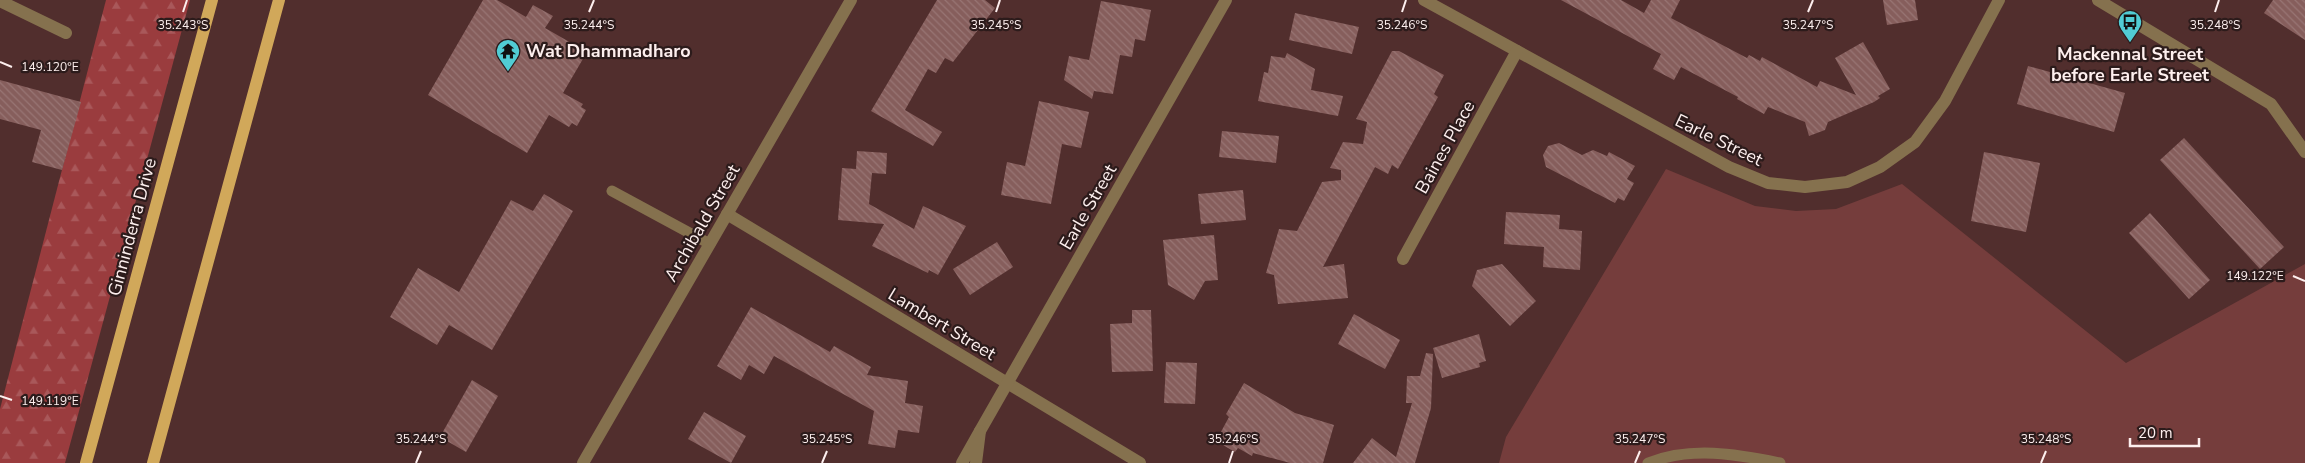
<svg xmlns="http://www.w3.org/2000/svg" width="2305" height="463" viewBox="0 0 2305 463" font-family="'Nunito Sans',sans-serif">
<defs>
<pattern id="forest-firs" width="22" height="20" patternUnits="userSpaceOnUse" patternTransform="scale(1.25)"><rect width="22" height="20" fill="#9a3c3e"/><path d="M5 1l3.5 6h-7zM16 11l3.5 6h-7z" fill="#a9585a"/></pattern>
<pattern id="building-back-hatch" width="6" height="6" patternUnits="userSpaceOnUse" patternTransform="scale(1.25)"><rect width="6" height="6" fill="#865e5c"/><path d="M-1 5l2 2M0 0l6 6M5-1l2 2" fill="none" stroke="#987574"/></pattern>
</defs>
<rect width="100%" height="100%" fill="#512e2d"/>
<!-- forest -->
<path fill="url(#forest-firs)" d="M106 0H190L65 463H0V409Z"/>
<!-- park -->
<path fill="#753d3c" d="M1666 169 1755 206 1796 211 1836 209 1902 184 2126 363 2305 264V463H1499L1506 437Z"/>
<!-- building -->
<g fill="url(#building-back-hatch)">
<path d="M483 0H497L526 17 533 5 553 16 545 28 587 52 563 93 583 104 581 107 586 110 577 126 572 123 569 127 549 115 527 153 428 95Z"/>
<path d="M937 0H985L995 8 953 62 945 58 936 73 928 69 905 110 942 132 933 146 871 111Z"/>
<path d="M1561 0H1621L1644 13 1651 0H1680L1671 18 1747 58 1749 55 1760 61 1762 57 1817 87 1820 81 1856 95 1835 58 1863 42 1890 89 1878 96 1880 98 1874 102 1828 122 1825 130 1809 136 1805 122 1768 107 1764 114 1737 99 1738 97 1681 67 1674 80 1653 69 1661 54Z"/>
<path d="M1883 0H1915L1918 20 1887 25Z"/>
<path d="M2273 0H2305V40L2264 13Z"/>
<path d="M1101 1 1151 10 1145 41 1135 39 1132 57 1120 55 1113 94 1094 91 1092 99 1064 80 1069 56 1089 60Z"/>
<path d="M1295 13 1359 27 1352 54 1289 40Z"/>
<path d="M1392 51H1399L1444 75 1434 94 1438 97 1398 169 1392 165 1388 174 1375 167 1323 267 1344 264 1348 298 1278 304 1274 275 1266 273 1279 229 1297 231 1322 182 1341 180V170L1330 168 1343 142 1363 144 1367 122 1356 119Z"/>
<path d="M1287 53 1315 69 1311 90 1343 96 1338 116 1258 101 1264 72 1268 73 1271 56 1285 58Z"/>
<path d="M2028 66 2125 93 2114 132 2017 104Z"/>
<path d="M0 80 81 102 62 170 32 162 41 130 0 119Z"/>
<path d="M1039 101 1089 112 1081 148 1062 144 1051 204 1001 195 1007 162 1025 166Z"/>
<path d="M1222 131 1279 136 1276 163 1219 157Z"/>
<path d="M2184 138 2284 247 2260 269 2160 160Z"/>
<path d="M1559 143 1582 155 1593 150 1607 156 1609 152 1635 166 1627 179 1634 183 1624 201 1618 198 1615 203 1546 167 1543 155 1548 146Z"/>
<path d="M857 151 887 153 886 174 872 173 869 204 914 229 923 206 966 226 938 275 929 270 928 273 872 246 884 224 838 220 842 168 856 169Z"/>
<path d="M1984 152 2040 163 2026 232 1971 221Z"/>
<path d="M1243 190 1246 220 1201 224 1198 194Z"/>
<path d="M544 194 573 211 492 350 449 325 437 345 390 317 418 268 459 292 511 200 533 211Z"/>
<path d="M1506 212 1560 215 1559 229 1582 231 1580 270 1543 267 1544 247 1504 244Z"/>
<path d="M2150 213 2210 280 2189 299 2129 233Z"/>
<path d="M1214 235 1218 280 1205 281 1194 300 1168 285 1163 240Z"/>
<path d="M997 242 1013 267 970 295 953 269Z"/>
<path d="M1502 264 1536 301 1510 326 1472 286 1477 270Z"/>
<path d="M751 307 830 352 834 346 871 367 867 375 908 381 905 403 923 406 919 433 898 430 895 448 868 444 874 411 774 356 764 374 749 365 741 380 717 366Z"/>
<path d="M1132 310H1151L1153 371 1112 372 1110 324 1132 323Z"/>
<path d="M1354 314 1400 340 1385 369 1338 344Z"/>
<path d="M1479 334 1486 361 1479 363 1480 367 1442 378 1433 348Z"/>
<path d="M1426 353 1433 354 1431 408 1415 463H1353L1372 438 1396 457 1412 403H1406L1407 376H1420Z"/>
<path d="M1166 362 1197 363 1195 404 1164 403Z"/>
<path d="M472 380 498 396 466 452 440 437Z"/>
<path d="M1244 383 1295 413 1334 425 1323 463H1290L1253 453 1252 456 1238 448 1235 452 1216 441 1229 417 1226 414Z"/>
<path d="M704 412 746 436 731 463 688 439Z"/>
</g>
<g fill="none" stroke-linecap="round" stroke-linejoin="round">
<!-- service -->
<g stroke="#85714e" stroke-width="11">
<path d="M612 191 710 244"/>
<path d="M1648 463C1691 446 1736 454 1780 463"/>
</g>
<!-- minor -->
<g stroke="#85714e" stroke-width="12">
<path d="M1424 0 1729 167 1768 183 1805 187 1847 182 1880 167 1915 142 1945 101 1999 0"/>
<path d="M0 1 66 33"/>
<path d="M727 214 1140 463"/>
<path d="M1403 259 1517 51"/>
<path d="M980 431 1226 0"/>
<path d="M962 463 980 431 976 463"/>
</g>
<!-- tertiary -->
<g stroke="#85714e" stroke-width="12">
<path d="M2098 0 2271 104 2305 152"/>
<path d="M583 463 851 0"/>
</g>
<!-- primary -->
<g stroke="#d1a85a" stroke-width="12">
<path d="M86 463 212 0"/>
<path d="M153 463 279 0"/>
</g>
</g>
<!-- ticks -->
<path fill="none" stroke="#fdefee" stroke-width="2" d="M183 12 187 0M589 12 594 0M996 12 1000 0M1402 12 1406 0M1808 12 1813 0M2215 12 2219 0M0 62 12 67M2293 276 2305 281M0 396 12 400M416 463 421 451M822 463 827 451M1229 463 1233 451M1635 463 1640 451M2041 463 2046 451"/>
<!-- icons -->
<defs>
<g id="bus-pin" transform="scale(1.25)"><path d="M0 17L-7.5 6A9.5 9.5 0 1 1 7.5 6Z" fill="#51ccd4" stroke="#2c1b1b"/><path d="M-5-6H5V4H4V6H2V4H-2V6H-4V4H-5ZM-3.5-4V0h7V-4ZM-3.5 1.2v1.5H-2V1.2ZM2 1.2v1.5H3.5V1.2Z" fill="#111"/></g>
<g id="temple-pin" transform="scale(1.25)"><path d="M0 17L-7.5 6A9.5 9.5 0 1 1 7.5 6Z" fill="#51ccd4" stroke="#2c1b1b"/><path d="M0-6L5-2H3V0L6.5 2.5H4V6H1.5V3h-3V6H-4V2.5H-6.5L-3 0V-2H-5Z" fill="#111"/></g>
</defs>
<g fill-rule="evenodd">
<use href="#bus-pin" x="2130" y="22"/>
<use href="#temple-pin" x="508" y="51"/>
</g>
<g text-anchor="middle" stroke-width="4.5" stroke-linejoin="round" paint-order="stroke">
<!-- poi labels -->
<g font-size="18" font-weight="bold" fill="#fdefee" stroke="#2c1b1b" text-anchor="start">
<text x="526" y="57">Wat Dhammadharo</text>
<text x="2130" y="60" text-anchor="middle">Mackennal Street<tspan x="2130" dy="21">before Earle Street</tspan></text>
</g>
<!-- street labels -->
<g font-size="18" fill="#fdefee" stroke="#2c1b1b">
<text transform="translate(1719 140) rotate(26)" y="6">Earle Street</text>
<text transform="translate(1445 147) rotate(-61)" y="6">Baines Place</text>
<text transform="translate(1088 207) rotate(-60)" y="6">Earle Street</text>
<text transform="translate(702 223) rotate(-60)" y="6">Archibald Street</text>
<text transform="translate(132 227) rotate(-75)" y="6">Ginninderra Drive</text>
<text transform="translate(942 324) rotate(31)" y="6">Lambert Street</text>
</g>
</g>
<g font-size="12" text-anchor="middle" fill="#fdefee" stroke="#2c1b1b" stroke-width="4.5" stroke-linejoin="round" paint-order="stroke">
<text x="183" y="29">35.243°S</text>
<text x="589" y="29">35.244°S</text>
<text x="996" y="29">35.245°S</text>
<text x="1402" y="29">35.246°S</text>
<text x="1808" y="29">35.247°S</text>
<text x="2215" y="29">35.248°S</text>
<text x="50" y="71">149.120°E</text>
<text x="2255" y="280">149.122°E</text>
<text x="50" y="405">149.119°E</text>
<text x="421" y="443">35.244°S</text>
<text x="827" y="443">35.245°S</text>
<text x="1233" y="443">35.246°S</text>
<text x="1640" y="443">35.247°S</text>
<text x="2046" y="443">35.248°S</text>
</g>
<!-- scale -->
<path d="M2130 438v8h69v-8" fill="none" stroke="#fdefee" stroke-width="2.5"/>
<text x="2138" y="438" font-size="15" fill="#fdefee" stroke="#2c1b1b" stroke-width="4" paint-order="stroke">20 m</text>
</svg>
